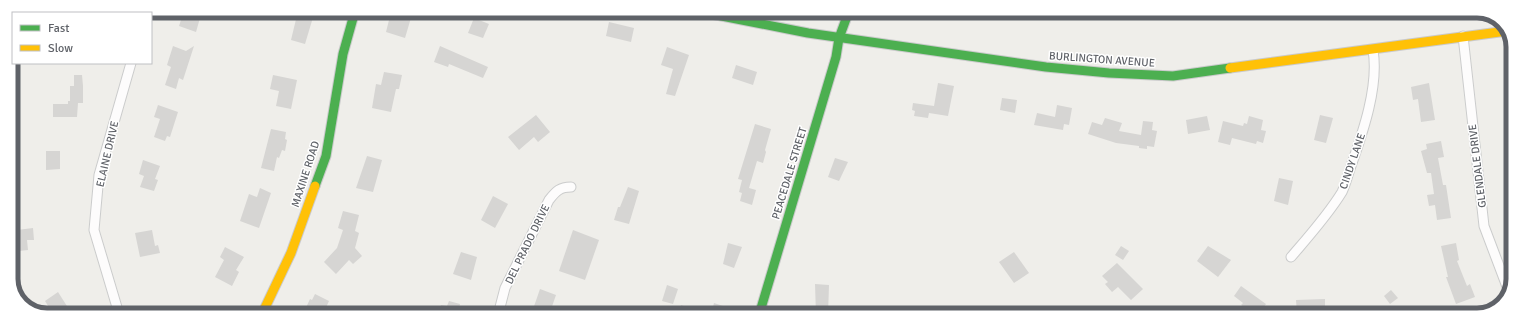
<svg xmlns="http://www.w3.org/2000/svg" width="1524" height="326" viewBox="0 0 1524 326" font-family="Signika,sans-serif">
<rect width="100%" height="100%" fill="#efeeea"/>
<!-- building -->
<g fill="#d6d5d3">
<path d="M189 11H202L196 32 179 26 183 14 187 15Z"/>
<path d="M298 11 314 14 305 44 291 40Z"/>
<path d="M396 11H413L405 38 386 32 389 20H393Z"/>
<path d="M474 18 489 24 483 38 468 33Z"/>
<path d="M609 22 634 28 631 42 606 36Z"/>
<path d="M173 46 186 51 194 46 183 80 179 78 176 89 165 85 171 67 167 65Z"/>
<path d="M440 46 488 67 483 78 449 64 448 67 434 62Z"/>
<path d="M667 47 689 55 675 96 666 94 673 69 661 65Z"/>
<path d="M736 65 757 72 753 85 732 78Z"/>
<path d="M384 72 402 75 399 89H396L391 112 372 108 376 84 381 85Z"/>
<path d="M74 75H82L83 86V103H78L77 117H53V104H68V101H70V86H74Z"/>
<path d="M273 75 297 80 291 109 276 106 279 91 270 89Z"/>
<path d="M938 83 954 86 948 116 929 113 928 118 914 116 915 111 912 110 913 103 934 106Z"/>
<path d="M1429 83 1435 120 1421 122 1418 99 1413 100 1411 87Z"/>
<path d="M1002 98 1017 100 1015 113 1000 110Z"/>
<path d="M158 105 178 112 170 137 167 136 165 141 154 137 160 119 154 117Z"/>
<path d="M1057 105 1072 108 1069 125 1064 124 1063 130 1034 125 1037 113 1055 117Z"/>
<path d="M536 115 550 132 538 142 534 137 519 150 508 137Z"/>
<path d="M1320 115 1333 118 1326 143 1314 140Z"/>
<path d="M1207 116 1210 130 1188 134 1186 120Z"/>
<path d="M1249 116 1263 120 1261 130 1266 131 1263 143 1257 141 1256 144 1232 138 1230 145 1218 142 1223 121 1243 126 1244 123 1247 124Z"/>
<path d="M1105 118 1122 123 1119 131 1141 135 1143 121 1153 122 1152 130 1157 131 1154 147 1147 146V149L1139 148V146L1116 143 1088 134 1092 122 1102 125Z"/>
<path d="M755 124 771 129 765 150 766 152 763 163 757 161 749 188 756 190 752 205 740 201 742 193 739 192 742 180 738 179Z"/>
<path d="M271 129 286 132 285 139 287 140 285 151 282 150 279 158 277 157 274 171 261 168Z"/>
<path d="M1441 141 1444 157 1438 158 1443 185H1446L1451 218 1437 220 1435 205 1429 206 1427 195 1434 194 1431 173H1427L1421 151 1427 149 1426 144Z"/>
<path d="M46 151H60V169L46 170Z"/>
<path d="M367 156 382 160 373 192 356 188Z"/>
<path d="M835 158 848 162 839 181 828 177Z"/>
<path d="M143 160 160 166 155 179 158 180 154 191 140 187 144 176 139 174Z"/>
<path d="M1279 178 1293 181 1288 205 1274 201Z"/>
<path d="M628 187 639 191 629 224 614 220 618 207H620Z"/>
<path d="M260 188 271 193 259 228 240 221 249 194 257 197Z"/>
<path d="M493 196 508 204 495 228 481 220Z"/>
<path d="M343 211 359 215 355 231 359 233 355 248 362 256 353 264 349 260 336 274 324 262 337 248 343 230 338 228Z"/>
<path d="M33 228 34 240H27L28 250 19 251 17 230Z"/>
<path d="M152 230 155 246 158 245 160 253 140 257 135 233Z"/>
<path d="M573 230 599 240 585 280 559 271Z"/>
<path d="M728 243 742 247 734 268 723 264Z"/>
<path d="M1456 243 1459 260 1457 261 1467 286 1470 284 1475 297 1456 304 1446 277H1448L1441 246Z"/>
<path d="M1121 246 1129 251 1123 260 1115 255Z"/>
<path d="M1208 246 1231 260 1218 277 1197 261Z"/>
<path d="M225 247 244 257 236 270 239 272 232 286 215 277 224 260 220 257Z"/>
<path d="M461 252 477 257 471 280 453 274Z"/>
<path d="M1014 252 1029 273 1014 283 999 262Z"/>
<path d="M1117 263 1143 289 1131 300 1118 287 1112 292 1105 284 1108 282 1102 276Z"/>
<path d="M815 284 829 285 828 315H816Z"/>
<path d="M667 285 678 289 673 304 662 301Z"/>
<path d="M1241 286 1266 304 1258 315H1255L1241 305 1243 303 1234 296Z"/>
<path d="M540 289 556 295 549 315H531Z"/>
<path d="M1391 290 1398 298 1390 304 1384 296Z"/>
<path d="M58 292 72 314H53L45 301Z"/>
<path d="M315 294 329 301 323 314H303L310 299 312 300Z"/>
<path d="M1325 299V313H1297L1296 300Z"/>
<path d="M449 301 460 304 459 309 468 312 467 315H438L441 305 447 306Z"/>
<path d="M714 303 744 313V315H711Z"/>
<path d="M681 305 705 314 704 315H678Z"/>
</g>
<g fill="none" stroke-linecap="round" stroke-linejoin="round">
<!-- street casing -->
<g stroke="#cbcccc" stroke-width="11">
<g id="street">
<path d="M145 13V11"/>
<path d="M1463 36 1484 226 1509 292"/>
<path d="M1291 257C1309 236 1328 215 1342 192 1346 184 1348 174 1351 166 1363 132 1379 86 1373 50"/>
<path d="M119 314 94 230 99 175 131 63"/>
<path d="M498 315 505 288 549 200C556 191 560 187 571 187"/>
</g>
</g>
<!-- fast casing -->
<g stroke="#cacacb" stroke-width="11">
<g id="fast">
<path d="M696 11 808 33 1046 67 1109 73 1173 76 1230 68"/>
<path d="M315 186 326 156 343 54 355 11"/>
<path d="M759 315 836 57 839 38 849 11"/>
</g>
</g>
<!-- slow casing -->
<g stroke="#cacacb" stroke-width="11">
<g id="slow">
<path d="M1230 68 1507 31"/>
<path d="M262 314 291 253 315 186"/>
</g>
</g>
<!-- street -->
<use href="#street" stroke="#fdfcfc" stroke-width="9"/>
<!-- fast -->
<use href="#fast" stroke="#4caf50" stroke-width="9"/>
<!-- slow -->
<use href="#slow" stroke="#ffc107" stroke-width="9"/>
</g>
<g text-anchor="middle" stroke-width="3" stroke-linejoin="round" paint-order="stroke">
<!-- street labels -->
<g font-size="11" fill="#5f6268" stroke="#fff">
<text transform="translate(1102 59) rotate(4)" y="4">BURLINGTON AVENUE</text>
<text transform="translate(107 154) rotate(-77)" y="4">ELAINE DRIVE</text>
<text transform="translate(1352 161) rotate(-71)" y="4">CINDY LANE</text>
<text transform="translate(1477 166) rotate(-97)" y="4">GLENDALE DRIVE</text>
<text transform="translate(789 173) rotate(-73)" y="4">PEACEDALE STREET</text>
<text transform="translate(305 174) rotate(-72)" y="4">MAXINE ROAD</text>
<text transform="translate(527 244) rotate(-64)" y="4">DEL PRADO DRIVE</text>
</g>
</g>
<!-- crop -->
<path d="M0 0H1524V326H0ZM47 18H1477A29 29 0 0 1 1506 47V279A29 29 0 0 1 1477 308H47A29 29 0 0 1 18 279V47A29 29 0 0 1 47 18Z" fill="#fff" fill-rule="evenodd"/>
<path fill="none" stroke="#5f6268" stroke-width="5" d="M47 18H1477A29 29 0 0 1 1506 47V279A29 29 0 0 1 1477 308H47A29 29 0 0 1 18 279V47A29 29 0 0 1 47 18Z"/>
<!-- legend -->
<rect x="12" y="12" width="140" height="52" fill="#ffffff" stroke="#bfc0c3"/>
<rect x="20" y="25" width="20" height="6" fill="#4caf50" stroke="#bfc0c3"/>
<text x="48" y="32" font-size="12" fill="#5f6268">Fast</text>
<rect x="20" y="45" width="20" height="6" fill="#ffc107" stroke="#bfc0c3"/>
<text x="48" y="52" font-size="12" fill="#5f6268">Slow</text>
</svg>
